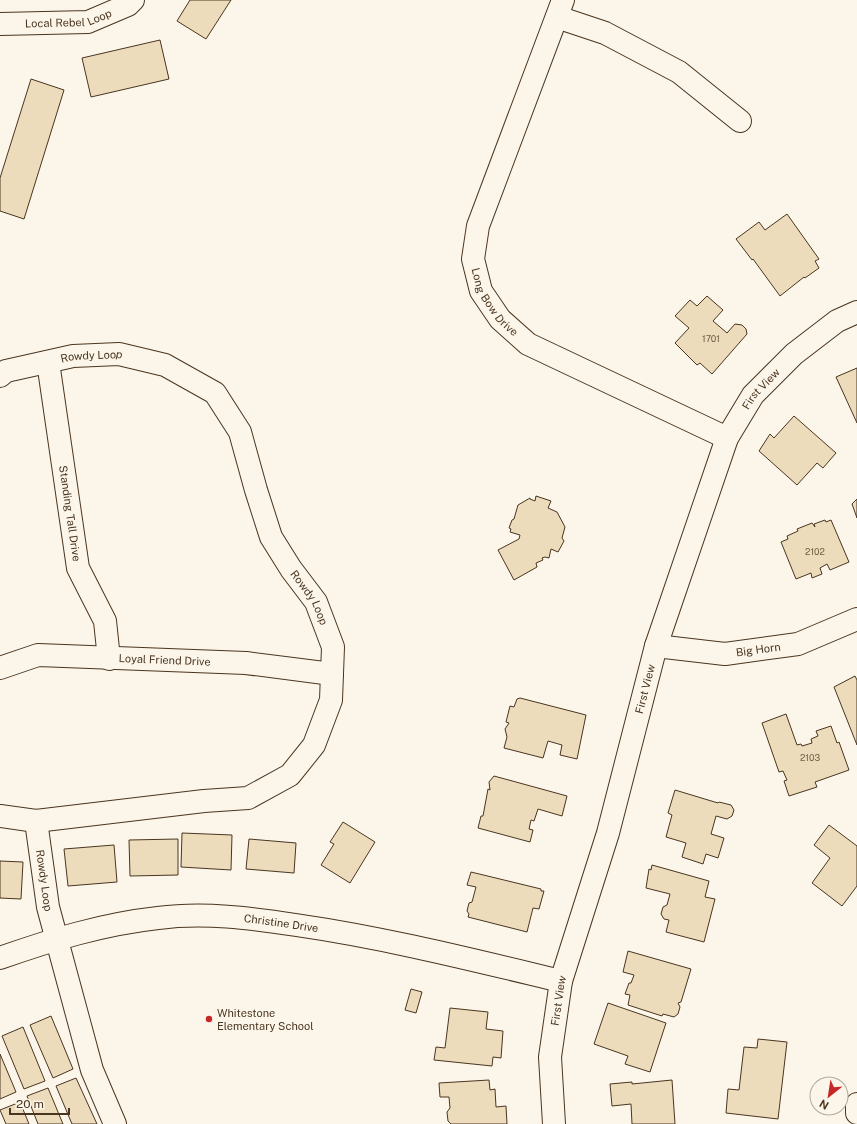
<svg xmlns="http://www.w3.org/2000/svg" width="857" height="1124" viewBox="0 0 857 1124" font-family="'Public Sans',sans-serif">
<rect width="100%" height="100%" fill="#fbf6e9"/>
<!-- building -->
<g fill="#ecdcbc" stroke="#4a3520">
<path d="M190 0H231L206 39 177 21Z"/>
<path d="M160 40 169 79 91 97 82 58Z"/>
<path d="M31 79 64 90 24 219 0 211V178Z"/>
<path d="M787 214 819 259 815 261 819 268 805 278 804 277 780 296 753 259 752 260 736 239 759 222 765 230Z"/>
<path d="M707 296 723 310 713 321 727 333 735 324 742 325 746 329 747 334 712 374 700 363 697 365 675 343 689 328 675 316 690 300 697 306Z"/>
<path d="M857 368V423L836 377Z"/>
<path d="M794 416 836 453 823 468 817 463 797 485 759 451 770 434 774 438Z"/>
<path d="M536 496 551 501 548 508 557 512 565 527 562 538 564 541 558 552 551 549 549 558 545 557 542 558 543 560 536 563 537 567 514 580 498 550 519 539 520 535 510 532 511 529 509 528 512 520 514 519 518 505 530 498V499L535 501Z"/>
<path d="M857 499V518L852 504Z"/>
<path d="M825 520 826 522 831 520 849 562 830 570 827 564 820 568 822 574 812 578 811 573 796 579 781 542 788 539 787 536 798 531 797 529 812 523 815 527 814 524Z"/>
<path d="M855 676 857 680V745L834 687Z"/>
<path d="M520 698 586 715 577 759 560 755 562 745 548 741 543 758 504 748 507 737 505 729 509 723 506 722 510 706 514 707 517 699Z"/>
<path d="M786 714 797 745 801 744 802 746 812 743 811 739 818 736 816 731 831 726 837 743 839 742 849 770 815 782 817 787 789 796 784 781 787 780 783 771 779 772 762 723Z"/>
<path d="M494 776 567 796 562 816 538 809 534 821 531 820 529 829 533 830 530 842 478 828 481 816H483L488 789 490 790 489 782Z"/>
<path d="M675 790 718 803 719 802 731 805 734 810 732 816 727 819 716 816 711 834 724 838 718 858 706 854 703 864 682 857 686 843 666 837 672 815 668 813Z"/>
<path d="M343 822 375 842 350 883 321 865 334 844 330 842Z"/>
<path d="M829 825 857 846V886L842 906 812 883 830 858 814 845Z"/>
<path d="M182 833 232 835 231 870 181 867Z"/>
<path d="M178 839V875L130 876 129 840Z"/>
<path d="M249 839 296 843 294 873 246 869Z"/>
<path d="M114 845 117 882 68 886 64 849Z"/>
<path d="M0 861 23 862 21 899 0 898Z"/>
<path d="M652 865 709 881 705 897 715 899 704 942 666 932 669 920 664 919 661 914 663 907 667 905 670 894 646 888 649 869 651 870Z"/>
<path d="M471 872 541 889V891H544L539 909 533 908 527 932 468 917 469 914 467 911 469 903 472 902 476 887 467 885Z"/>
<path d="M628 951 691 969 681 1002 678 1003 680 1007 678 1014 674 1017 663 1014 662 1016 628 1005 630 995 625 994 629 983H631L634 975 623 972Z"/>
<path d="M411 989 422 992 416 1013 405 1010Z"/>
<path d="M608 1003 666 1023 650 1072 625 1064 628 1056 594 1044Z"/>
<path d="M450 1008 488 1012 486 1029 503 1031 501 1058 493 1057 492 1066 434 1060 436 1047 445 1048Z"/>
<path d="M51 1016 73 1069 53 1078 30 1025Z"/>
<path d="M23 1027 45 1081 24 1089 2 1036Z"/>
<path d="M758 1039 787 1042 778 1119 726 1113 728 1089 739 1090 744 1047 757 1048Z"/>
<path d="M0 1054 16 1092 0 1099Z"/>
<path d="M76 1078 97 1124H72L56 1086Z"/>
<path d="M489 1080 490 1090 495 1089 496 1107 506 1106 507 1124H451L448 1121 447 1112 450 1108 449 1097H440L439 1083Z"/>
<path d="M672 1080 675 1124H632L631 1104 612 1106 610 1084 632 1082V1084Z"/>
<path d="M48 1088 63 1124H38L27 1096Z"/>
<path d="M20 1102 29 1124H6L0 1110Z"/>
</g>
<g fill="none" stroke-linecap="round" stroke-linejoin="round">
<!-- minor casing -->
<g stroke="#4a3520" stroke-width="24">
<g id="minor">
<path id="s1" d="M563 0 478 226 473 259 481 291 500 319 528 344 727 438"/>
<path d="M557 17 605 33 679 72 740 121"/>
<path id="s2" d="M0 24 88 22 128 5 133 0"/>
<path id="s3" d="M48 362 78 568 105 621 109 659"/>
<path id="s4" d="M0 376 6 371 73 356 119 354 165 365 215 393 240 432 256 490 271 537 291 569 316 602 333 647 331 700 314 745 290 775 248 798 204 801 36 821 0 816"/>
<path id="s5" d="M656 646 725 654 798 644 857 619"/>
<path id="s6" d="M0 668 38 655 246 663 332 674"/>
<path id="s7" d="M36 821 48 907 92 1070 115 1124"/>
<path id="s8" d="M0 958C51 940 103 924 158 918 204 912 250 918 296 925 386 938 473 960 561 981"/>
<path d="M857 1104V1113"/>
<path id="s9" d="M554 1124 550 1057 561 981 608 833 656 646 727 438 753 395 794 354 837 321 857 312"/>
</g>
</g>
<!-- minor -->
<use href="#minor" stroke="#fbf6e9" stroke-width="22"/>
</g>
<!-- markers -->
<circle fill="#c62828" stroke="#fbf6e9" stroke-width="1.5" cx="209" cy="1019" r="4"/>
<g text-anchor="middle" stroke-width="3" stroke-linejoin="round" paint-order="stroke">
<!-- number labels -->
<g font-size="9" fill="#725f47">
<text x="711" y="342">1701</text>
<text x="815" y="555">2102</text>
<text x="810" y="761">2103</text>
</g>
<!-- street labels -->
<g font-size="11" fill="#4a3520" stroke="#fbf6e9">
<text dy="4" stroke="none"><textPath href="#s2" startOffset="69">Local Rebel Loop</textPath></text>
<text dy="4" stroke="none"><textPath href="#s1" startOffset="324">Long Bow Drive</textPath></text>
<text dy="4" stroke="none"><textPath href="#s4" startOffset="95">Rowdy Loop</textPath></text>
<text dy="4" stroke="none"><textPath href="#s9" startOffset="772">First View</textPath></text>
<text dy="4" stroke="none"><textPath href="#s3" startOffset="153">Standing Tall Drive</textPath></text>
<text dy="4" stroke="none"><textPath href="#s4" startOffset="455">Rowdy Loop</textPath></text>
<text dy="4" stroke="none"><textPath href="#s5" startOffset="103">Big Horn</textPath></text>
<text dy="4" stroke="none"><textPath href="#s6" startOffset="167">Loyal Friend Drive</textPath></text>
<text dy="4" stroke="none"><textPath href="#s9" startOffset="448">First View</textPath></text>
<text dy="4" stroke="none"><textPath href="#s7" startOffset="60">Rowdy Loop</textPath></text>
<text dy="4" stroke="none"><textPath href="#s8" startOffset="287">Christine Drive</textPath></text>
<text dy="4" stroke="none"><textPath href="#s9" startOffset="124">First View</textPath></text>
</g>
<!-- poi labels -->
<g font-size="11" fill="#4a3520" stroke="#fbf6e9" text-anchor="start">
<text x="217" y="1017">Whitestone<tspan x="217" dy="13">Elementary School</tspan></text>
</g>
</g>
<!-- north arrow -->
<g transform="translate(829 1096) rotate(210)"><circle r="19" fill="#fbf6e9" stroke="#b4a999"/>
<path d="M0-3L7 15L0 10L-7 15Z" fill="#c62828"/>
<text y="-6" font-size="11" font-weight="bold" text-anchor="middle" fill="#4a3520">N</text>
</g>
<!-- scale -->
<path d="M10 1108v6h59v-6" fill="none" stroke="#4a3520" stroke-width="2"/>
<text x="16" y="1108" font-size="12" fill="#4a3520" stroke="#fbf6e9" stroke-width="3" paint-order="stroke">20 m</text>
</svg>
